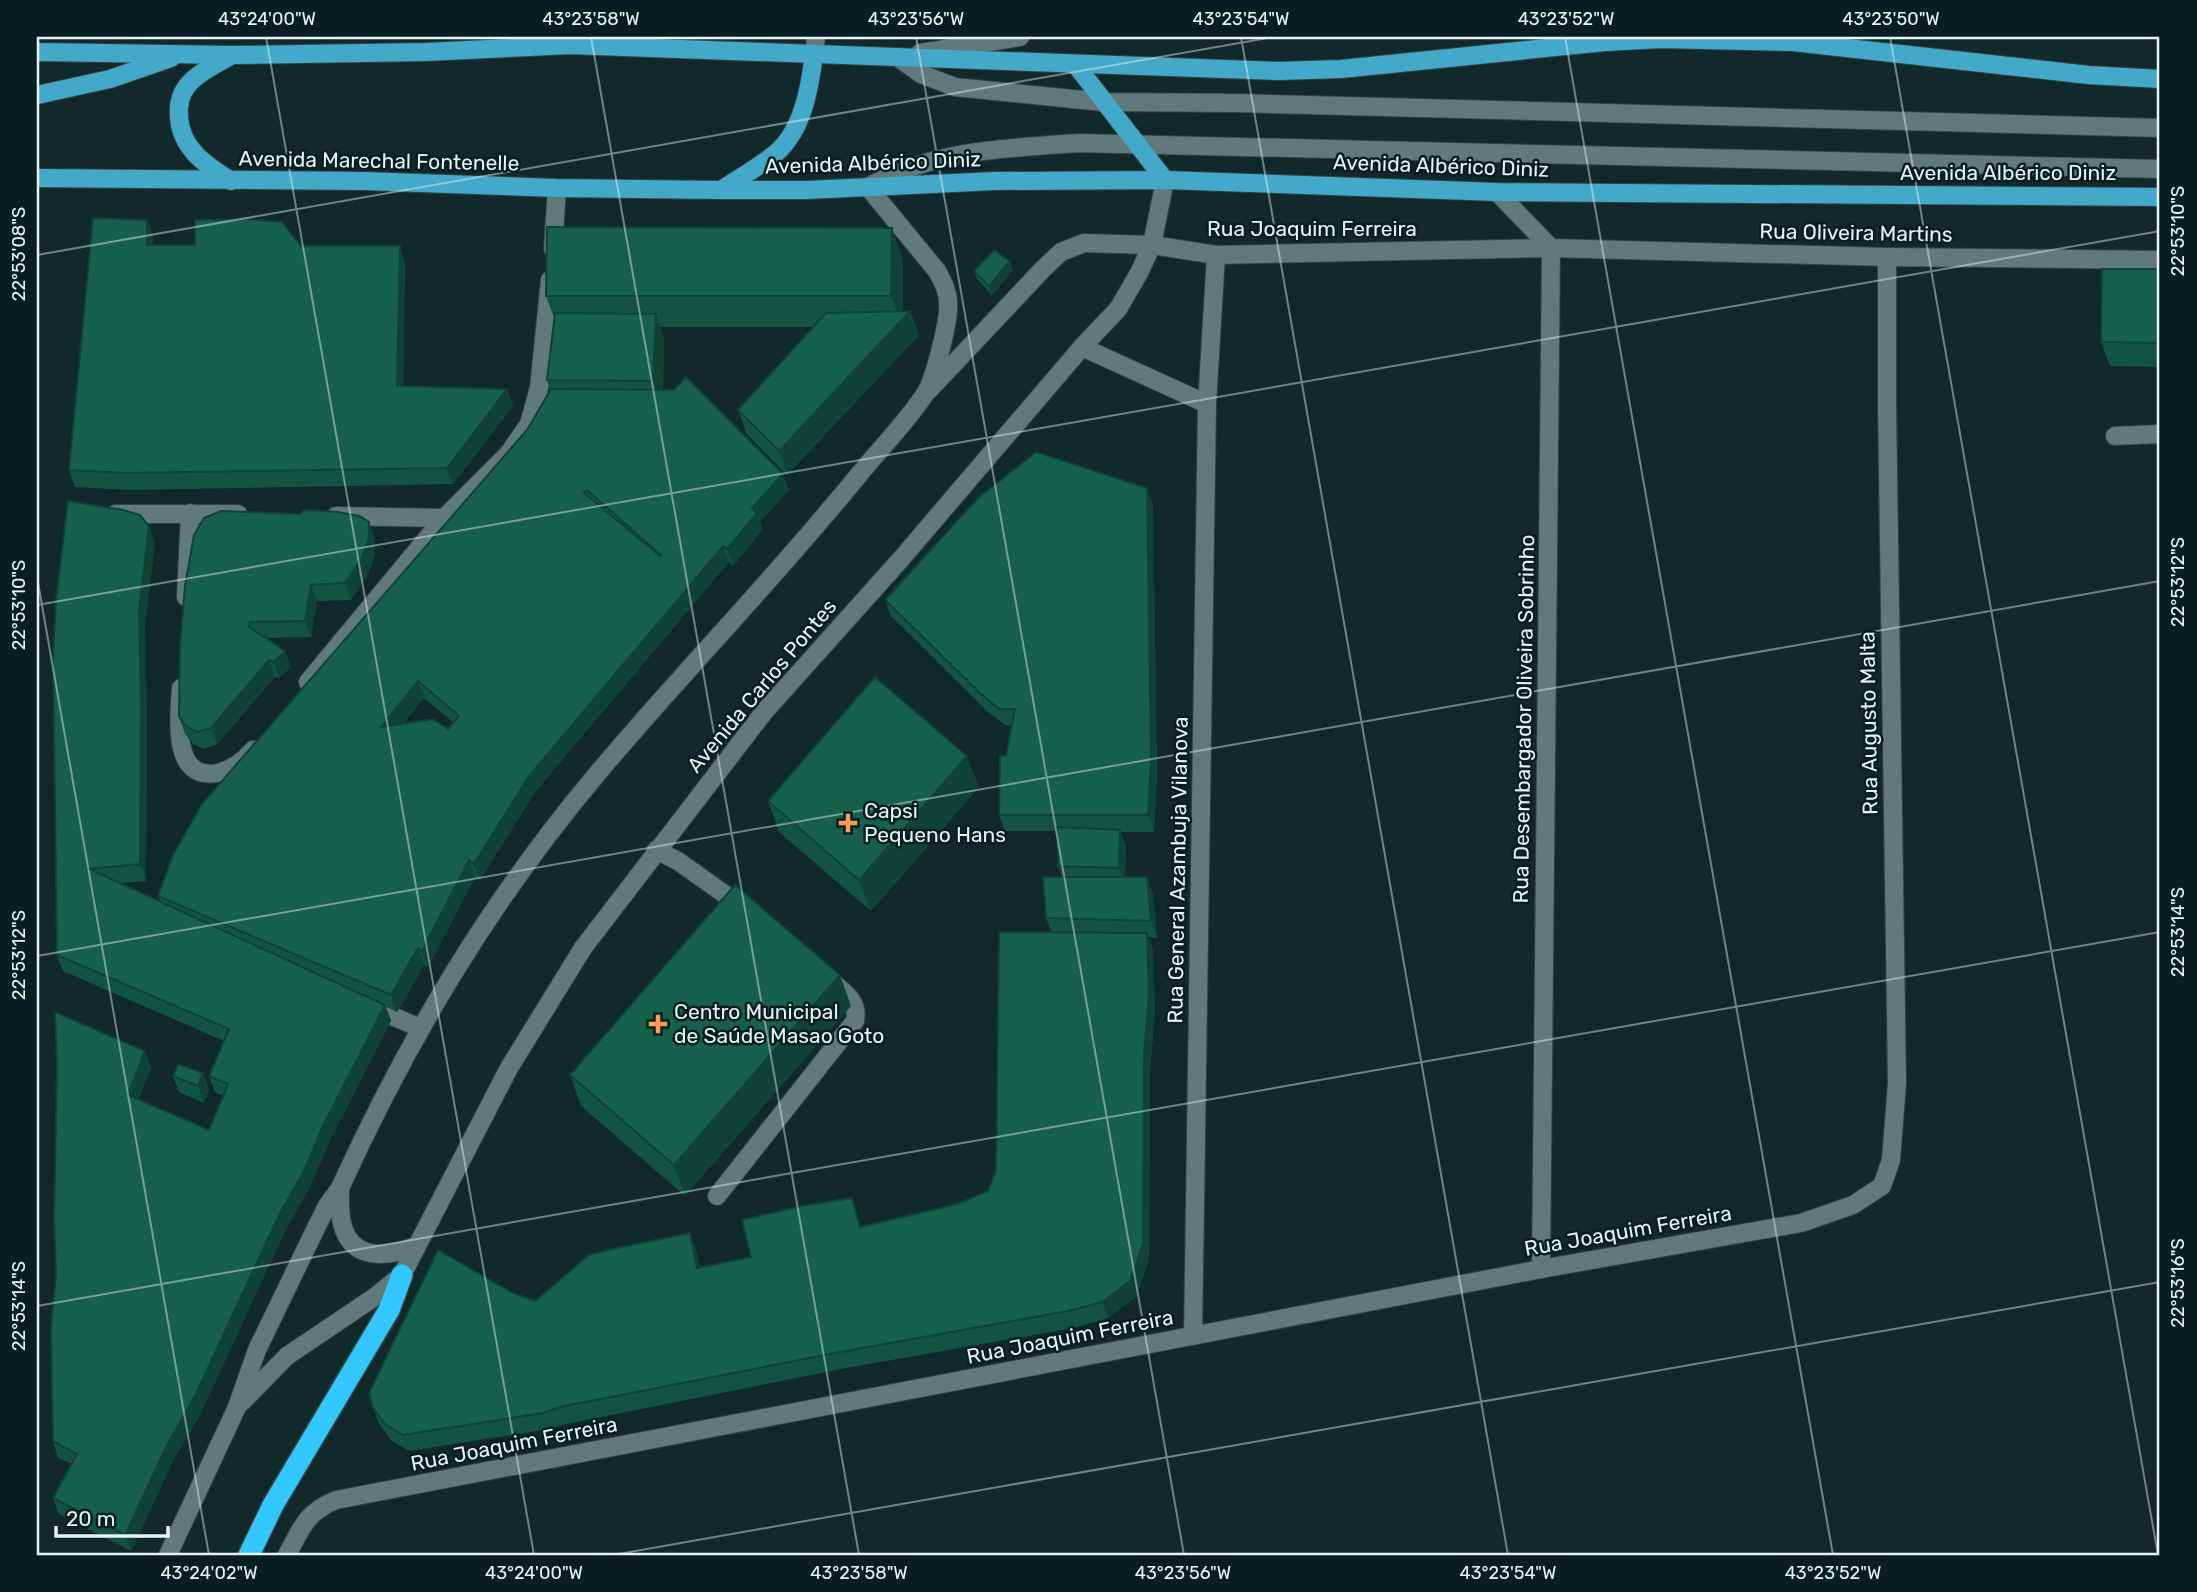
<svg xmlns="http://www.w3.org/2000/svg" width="2197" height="1592" viewBox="0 0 2197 1592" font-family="Rubik,sans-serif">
<rect width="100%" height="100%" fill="#11292a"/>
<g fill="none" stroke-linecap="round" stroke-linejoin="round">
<!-- service casing -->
<g stroke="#334344" stroke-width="20">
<g id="service">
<path d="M814 54 816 37"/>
<path d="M897 57 921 74 955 87 1103 102 1237 103 2160 128"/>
<path d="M868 187C931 150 1008 148 1079 143L2160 169"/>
<path d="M2115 436 2160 434"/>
<path d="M656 850 678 861 744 908"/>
<path d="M369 1006 420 1028"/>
<path d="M717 1196 855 1021C859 1000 844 993 830 980"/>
</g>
</g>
<!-- minor casing -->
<g stroke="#334344" stroke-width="20">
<g id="minor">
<path d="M1497 192 1551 248 1541 1269"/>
<path d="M553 249 557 188"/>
<path d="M1082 347 1207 404"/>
<path d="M929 390 1043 269 1061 252 1084 243 1152 245 1216 255 1551 248 1887 257 2160 260"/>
<path d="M115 514H238"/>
<path d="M336 516 444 518"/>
<path d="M186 597 190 513"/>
<path d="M308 682 444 518 509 453 529 424 539 388 550 280"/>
<path d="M181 688C179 716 171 781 217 773 232 770 243 762 253 750"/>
<path d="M340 1188C340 1199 339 1212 342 1223 351 1262 388 1257 416 1246"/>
<path d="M1193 1336 1207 404 1216 255"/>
<path d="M242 1402 287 1356 376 1296 402 1275 509 1068 583 948 764 712 901 559 1082 347 1118 309 1139 273 1152 245 1165 180"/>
<path d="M168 1555 237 1407 257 1350 313 1234 327 1206 340 1188C409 1037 490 901 597 774 682 673 774 579 857 477 879 450 905 424 925 394 934 381 950 319 948 302 948 291 943 281 937 271L868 187"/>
<path d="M287 1555C301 1529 306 1512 336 1500L1541 1269 1801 1223 1853 1205 1882 1186 1891 1160 1897 1083 1887 403V257"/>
</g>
</g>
<!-- secondary casing -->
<g stroke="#334344" stroke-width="20">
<path id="secondary" d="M920 53 1020 37"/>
</g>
<!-- primary casing -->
<g stroke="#334344" stroke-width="20">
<g id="primary">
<path d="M37 52 232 55 426 52 570 45 1278 71 1341 69 1605 42 1661 39 1793 42 2089 75 2160 79"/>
<path d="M1075 64 1165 180"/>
<path d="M37 95 110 79 171 58"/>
<path d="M37 178 364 181 557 188 721 190H807L995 181 1165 180 1497 192 2160 197"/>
<path d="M231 181C206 165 181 149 179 117 178 106 180 95 187 86 197 73 217 64 232 55"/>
<path d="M721 190C739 178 759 167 776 153 803 130 810 87 814 54"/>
</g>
</g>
<!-- motorway casing -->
<g stroke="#334344" stroke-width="24">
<path id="motorway" d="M249 1555 273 1505 389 1310 402 1275"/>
</g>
<!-- service -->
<use href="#service" stroke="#60797a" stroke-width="18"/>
<!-- minor -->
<use href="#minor" stroke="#60797a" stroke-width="18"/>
<!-- secondary -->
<use href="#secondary" stroke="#60797a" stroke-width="18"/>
<!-- primary -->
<use href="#primary" stroke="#44a8c9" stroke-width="18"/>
<!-- motorway -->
<use href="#motorway" stroke="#32c8fe" stroke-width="21"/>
</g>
<!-- wall -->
<g fill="#135341" fill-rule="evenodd">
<path d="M147 220 153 236V245L301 246 405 263 403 386 507 389 513 406 453 484 130 490 75 487 69 470Z"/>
<path d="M903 259V312L910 311 919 335 787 475 747 434 738 410 813 327H660L664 338 663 390 789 490 760 522 763 529 733 566 729 562 535 792 480 880 475 877 428 967 424 965 397 1012 386 1007 391 1021 329 1142 310 1187 285 1231 200 1415 174 1459 131 1551 59 1514 53 1498 72 1464 58 1458 53 1441 145 1051 151 1068 138 1099 209 1130 223 1096 215 1092 209 1076 224 1041 63 971 57 955 155 542 145 626 147 721 146 881 119 883 160 902 158 896 527 430 551 390 547 380 555 320 546 296ZM424 698 454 723 448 729 403 724Z"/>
<path d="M2160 269V367L2110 366 2101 342Z"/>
<path d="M1013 270 992 295 977 279 974 271Z"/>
<path d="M1153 504 1157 775 1154 832H1120L1126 846 1125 877 1153 894 1157 938 1148 937 1153 950 1155 1011 1150 1071 1149 1260 1136 1297 1108 1318 1074 1328 841 1369 566 1424 549 1429 409 1451 392 1441 379 1424 373 1408 513 1293 535 1301 696 1249 700 1268 751 1257 852 1198 861 1227 957 1204 988 1191 996 1170 1052 933 1046 918 1062 877 1058 866 1057 831H1005L999 815 1006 756 1012 725H1005L987 711 891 616 885 600Z"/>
<path d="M369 522 375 539V554L368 574 351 600 317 601 311 637 266 638 285 651 291 667 279 678 275 677 217 744 204 749 193 744 185 734 179 717 180 647Z"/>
<path d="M979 787 871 911 779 832 768 801Z"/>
<path d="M851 1006 685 1196 581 1106 570 1075Z"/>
<path d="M203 1073 209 1090 204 1103 179 1092 173 1076Z"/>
</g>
<!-- shaded-wall -->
<g fill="#0f4335">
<path d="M147 220 153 236V262L147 245Z"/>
<path d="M892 228 903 259V319L910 311 919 335 787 475 779 451 901 322 891 296Z"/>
<path d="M400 246 405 263 403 402 397 386Z"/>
<path d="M1010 261 1013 270 992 295 989 286Z"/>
<path d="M656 314 664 338 662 405 653 381Z"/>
<path d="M507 389 513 406 453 484 447 468Z"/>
<path d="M783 474 789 490 760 522 763 529 733 566 727 549 752 508Z"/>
<path d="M1147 488 1153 504 1157 775 1154 832 1148 815Z"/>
<path d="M369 522 375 539V554L368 574 351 600 345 583Z"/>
<path d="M149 526 155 542 145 626 147 721 146 881 140 864 139 610Z"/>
<path d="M723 546 729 562 535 792 480 880 474 864 529 776Z"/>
<path d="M311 585 317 601 311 637 305 621Z"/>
<path d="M285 651 291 667 279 678 274 662Z"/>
<path d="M269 660 275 677 217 744 211 728Z"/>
<path d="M418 681 424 698 387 743 381 727Z"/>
<path d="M967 756 979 787 871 911 859 880Z"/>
<path d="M1120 830 1126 846 1125 884 1119 868Z"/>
<path d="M469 860 475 877 428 967 422 951Z"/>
<path d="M1147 877 1153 894 1157 938 1151 921Z"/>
<path d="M1147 933 1153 950 1155 1011 1150 1071 1149 1260 1136 1297 1108 1318 1102 1302 1144 1054Z"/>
<path d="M418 948 424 965 397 1012 391 995Z"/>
<path d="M840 975 851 1006 685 1196 674 1165Z"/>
<path d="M385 1005 391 1021 329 1142 310 1187 285 1231 200 1415 174 1459 131 1551 125 1535 168 1443 279 1215Z"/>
<path d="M145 1051 151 1068 134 1111 128 1095Z"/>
<path d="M203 1073 209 1090 204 1103 198 1086Z"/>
<path d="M690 1233 696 1249 703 1285 697 1268Z"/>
</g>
<!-- building -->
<g fill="#16604c" stroke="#0f4335" stroke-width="2" fill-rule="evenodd">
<path d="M93 218 147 220V245H195V220L246 219 282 222 301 246H400L397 386 507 389 447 468 124 473 69 470Z"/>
<path d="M547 227 892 228 891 296H546Z"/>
<path d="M994 250 1010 261 989 286 974 271Z"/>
<path d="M2102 269H2160V343L2101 342Z"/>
<path d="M910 311 779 451 738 410 826 313Z"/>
<path d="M555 313 656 314 653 381 547 380Z"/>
<path d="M686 377 783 474 752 508 757 513 727 549 723 546 529 776 474 864 469 860 422 951 418 948 391 995 158 896 173 855 202 804 527 430 551 389 674 390ZM587 490 661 555 660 556 584 493ZM418 681 459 716 448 729 433 719 381 727Z"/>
<path d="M1036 452 1147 488 1151 758 1148 815H999L1000 756H1006L1015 709H999L981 694 885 600 978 498Z"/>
<path d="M68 501 123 510 140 515 149 526 139 610 141 705 140 864 89 869 385 1005 323 1126 304 1171 279 1215 194 1398 168 1443 125 1535 53 1498 77 1454 53 1441 51 1329 56 1274 54 1218 57 1064 55 1012 145 1051 128 1095 209 1130 228 1084 209 1076 229 1029 57 955 53 657 56 600Z"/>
<path d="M304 510 338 512 359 516 369 522V537L362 558 345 583 311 585 305 621 250 622 249 627 285 651 274 662 269 660 211 728 198 732 187 727 179 717 180 647 185 586 194 535 204 518 221 511 300 514Z"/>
<path d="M875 677 967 756 859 880 768 801Z"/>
<path d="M1057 827 1120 830 1119 868 1058 866Z"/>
<path d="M1043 877H1147L1151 921 1046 918Z"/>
<path d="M735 885 840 975 674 1165 570 1075Z"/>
<path d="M999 932 1147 933 1149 995 1144 1054 1143 1244 1130 1281 1102 1302 1068 1311 835 1353 560 1407 543 1413 403 1435 386 1425 373 1408 369 1393 438 1250 513 1293 535 1301 589 1255 612 1249 690 1233 697 1268 751 1257 742 1220 801 1206 852 1198 860 1227 957 1204 988 1191 996 1170Z"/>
<path d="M178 1064 203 1073 198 1086 173 1076Z"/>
</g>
<!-- ticks -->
<path fill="none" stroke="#e6f4f4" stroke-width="2" stroke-opacity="0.45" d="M266 37 534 1555M591 37 859 1555M916 37 1184 1555M1241 37 1508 1555M1565 37 1833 1555M1890 37 2158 1555M37 255 1273 37M37 577 209 1555M37 605 2160 231M37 956 2160 581M37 1306 2160 932M613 1555 2160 1282"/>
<!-- markers -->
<g fill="#fd9c56" stroke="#071f20" stroke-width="2.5">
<path d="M844.5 812.5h7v7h7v7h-7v7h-7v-7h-7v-7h7z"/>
<path d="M654.5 1013.5h7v7h7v7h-7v7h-7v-7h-7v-7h7z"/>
</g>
<g text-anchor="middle" stroke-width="5" stroke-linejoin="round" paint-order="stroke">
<!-- street labels -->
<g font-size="21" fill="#e6f4f4" stroke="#071f20">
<text transform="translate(379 161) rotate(1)" y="7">Avenida Marechal Fontenelle</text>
<text transform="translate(873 163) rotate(-2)" y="7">Avenida Albérico Diniz</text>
<text transform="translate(1441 166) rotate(2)" y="7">Avenida Albérico Diniz</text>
<text x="2008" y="180">Avenida Albérico Diniz</text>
<text x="1312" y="236">Rua Joaquim Ferreira</text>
<text transform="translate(1856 233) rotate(1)" y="7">Rua Oliveira Martins</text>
<text transform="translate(762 686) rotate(-50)" y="7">Avenida Carlos Pontes</text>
<text transform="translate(1524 719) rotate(-89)" y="7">Rua Desembargador Oliveira Sobrinho</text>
<text transform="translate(1869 723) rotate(-91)" y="7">Rua Augusto Malta</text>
<text transform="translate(1178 870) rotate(-89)" y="7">Rua General Azambuja Vilanova</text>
<text transform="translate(1628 1231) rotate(-10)" y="7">Rua Joaquim Ferreira</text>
<text transform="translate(1070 1337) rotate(-11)" y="7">Rua Joaquim Ferreira</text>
<text transform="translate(514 1444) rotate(-11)" y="7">Rua Joaquim Ferreira</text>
</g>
<!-- poi labels -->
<g font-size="21" fill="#e6f4f4" stroke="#071f20" text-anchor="start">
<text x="864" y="818">Capsi<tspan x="864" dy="24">Pequeno Hans</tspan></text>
<text x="674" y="1019">Centro Municipal<tspan x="674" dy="24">de Saúde Masao Goto</tspan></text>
</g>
</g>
<!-- border -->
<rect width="2197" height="1592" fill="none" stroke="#071f20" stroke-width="77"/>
<!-- scale -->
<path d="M56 1526v10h112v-10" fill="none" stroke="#e6f4f4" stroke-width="3.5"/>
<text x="66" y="1526" font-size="21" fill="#e6f4f4" stroke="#071f20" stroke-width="5" paint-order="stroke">20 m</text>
<rect x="38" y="38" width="2120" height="1516" fill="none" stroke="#e6f4f4" stroke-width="2.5"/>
<g font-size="18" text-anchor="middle" fill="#e6f4f4">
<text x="267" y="25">43°24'00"W</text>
<text x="591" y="25">43°23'58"W</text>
<text x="916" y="25">43°23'56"W</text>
<text x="1241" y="25">43°23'54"W</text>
<text x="1566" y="25">43°23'52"W</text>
<text x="1891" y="25">43°23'50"W</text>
<text transform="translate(2178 231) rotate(-90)" y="6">22°53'10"S</text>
<text transform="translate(19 254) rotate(-90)" y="6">22°53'08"S</text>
<text transform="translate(2178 582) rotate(-90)" y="6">22°53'12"S</text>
<text transform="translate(19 605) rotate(-90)" y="6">22°53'10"S</text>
<text transform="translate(2178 932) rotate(-90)" y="6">22°53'14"S</text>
<text transform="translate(19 955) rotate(-90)" y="6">22°53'12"S</text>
<text transform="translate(2178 1283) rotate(-90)" y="6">22°53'16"S</text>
<text transform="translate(19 1306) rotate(-90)" y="6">22°53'14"S</text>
<text x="209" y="1579">43°24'02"W</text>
<text x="534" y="1579">43°24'00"W</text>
<text x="859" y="1579">43°23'58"W</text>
<text x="1183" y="1579">43°23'56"W</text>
<text x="1508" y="1579">43°23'54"W</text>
<text x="1833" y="1579">43°23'52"W</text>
</g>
</svg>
